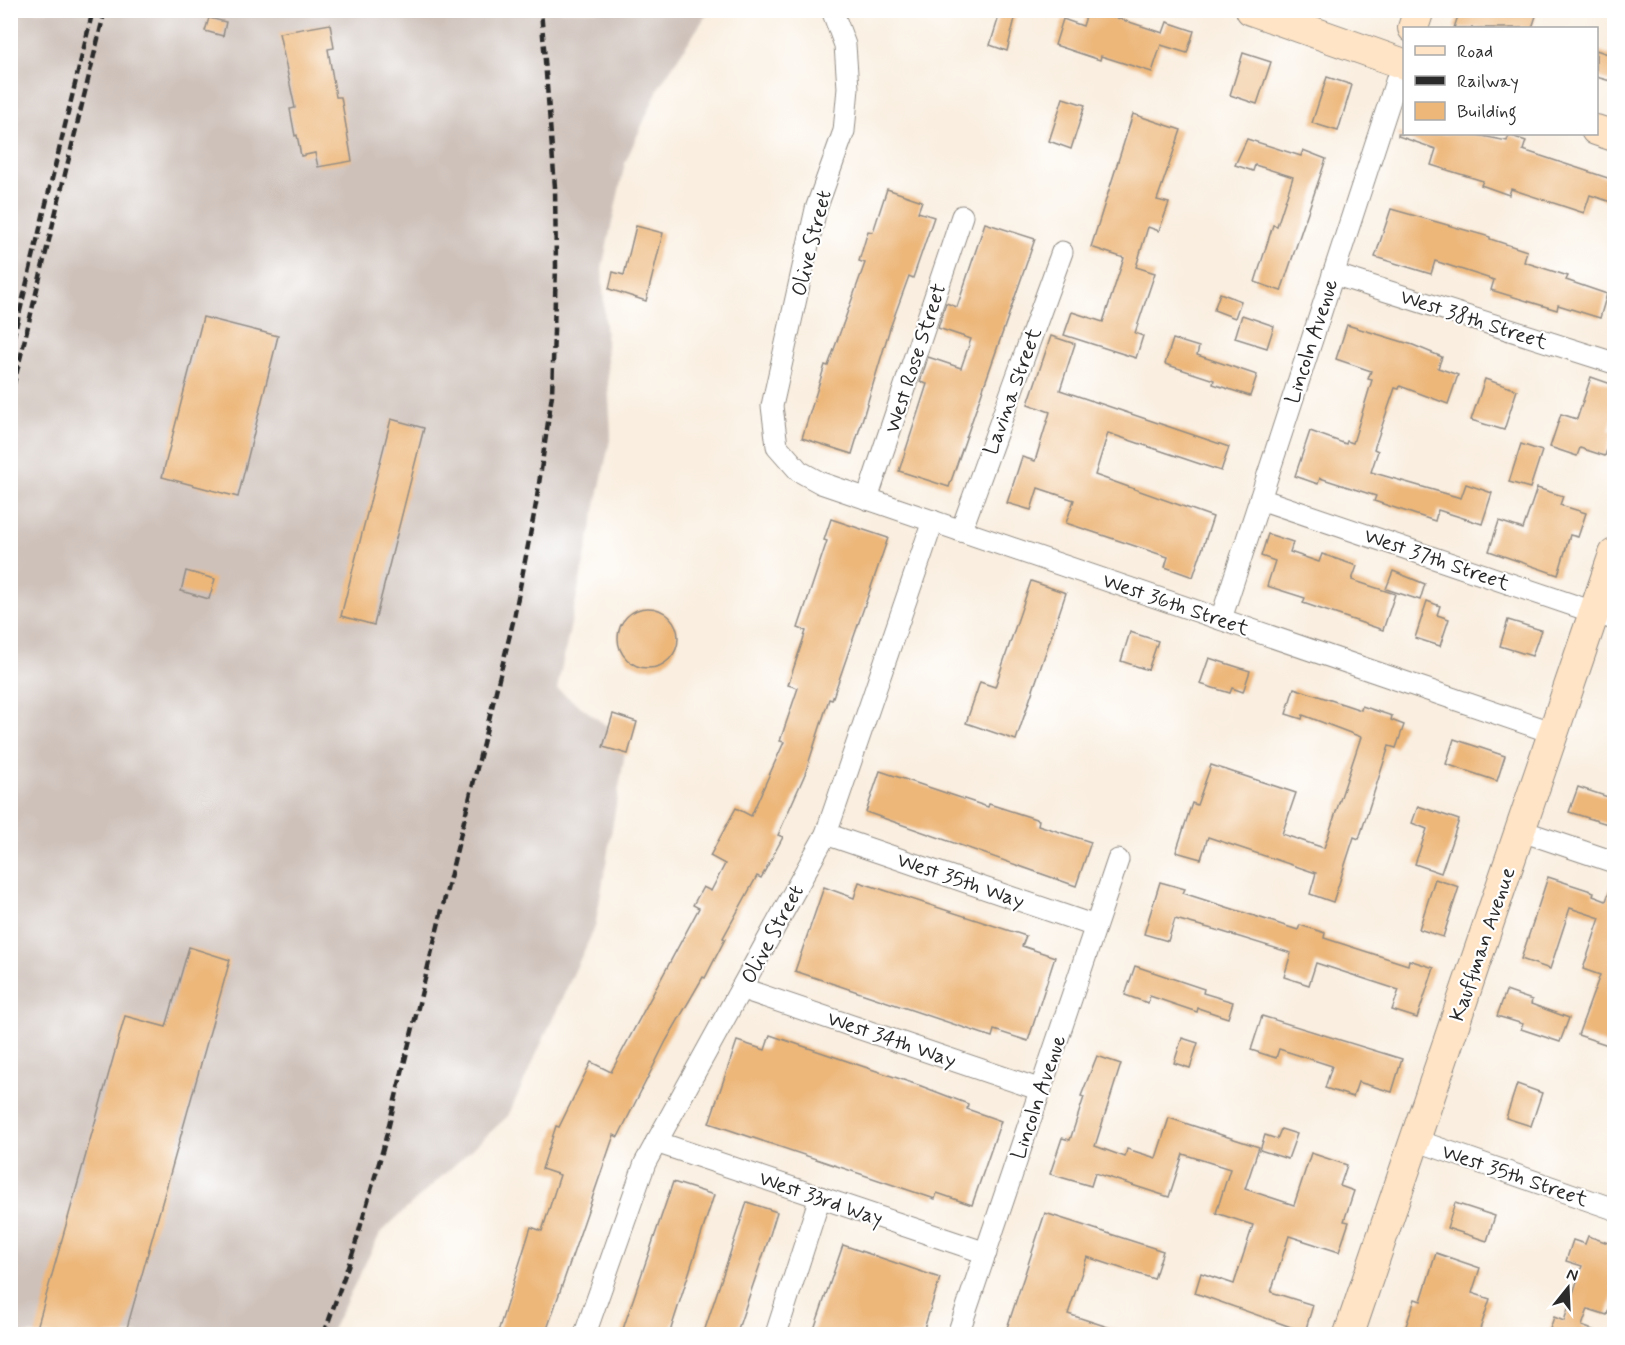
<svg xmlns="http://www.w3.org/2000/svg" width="1625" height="1345" viewBox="0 0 1625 1345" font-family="Mynerve,sans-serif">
<rect width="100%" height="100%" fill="#fff"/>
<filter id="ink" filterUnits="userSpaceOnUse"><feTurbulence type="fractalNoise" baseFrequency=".0167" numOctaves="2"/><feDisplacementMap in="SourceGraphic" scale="12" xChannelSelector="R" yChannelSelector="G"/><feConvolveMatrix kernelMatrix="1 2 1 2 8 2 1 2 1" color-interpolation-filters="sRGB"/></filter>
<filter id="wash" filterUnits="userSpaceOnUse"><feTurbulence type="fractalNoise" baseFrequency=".008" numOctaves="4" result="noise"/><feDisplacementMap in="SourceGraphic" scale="24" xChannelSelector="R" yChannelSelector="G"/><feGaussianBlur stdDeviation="1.35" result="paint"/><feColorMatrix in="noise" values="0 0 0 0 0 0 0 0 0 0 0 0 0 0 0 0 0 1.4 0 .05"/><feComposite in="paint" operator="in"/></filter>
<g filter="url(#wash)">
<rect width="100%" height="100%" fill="#f9eedf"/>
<!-- industrial -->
<path fill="#cec1ba" d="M10 11H709L660 85 625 163 602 268 611 435 557 689 627 741 595 927 508 1116 381 1232 330 1334H11Z"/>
<g id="blocks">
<!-- building -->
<g fill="#edb77a">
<path d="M1001 10H1017L1007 51 990 45Z"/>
<path d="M1088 10H1116L1114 17 1163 33 1167 22 1194 31 1187 53 1161 45 1152 72 1101 56 1100 60 1055 45 1063 19 1083 26Z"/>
<path d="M1460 10H1518L1536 16 1532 28H1454Z"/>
<path d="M209 18 226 22 223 36 205 31Z"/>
<path d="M330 24 334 48 328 49 336 97H341L352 161 318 167 315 153 301 156 297 135 295 136 290 109 295 108 279 33Z"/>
<path d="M1596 50 1614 56V82L1596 77Z"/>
<path d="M1243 53 1271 62 1257 104 1230 95Z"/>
<path d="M1327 77 1352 85 1338 131 1312 123Z"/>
<path d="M1063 98 1085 105 1071 149 1049 141Z"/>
<path d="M1133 114 1181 130 1157 200 1169 203 1159 231 1148 227 1136 267 1155 273 1135 333 1143 336 1136 358 1064 335 1072 312 1103 322 1124 258 1091 247Z"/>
<path d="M1398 134H1472L1507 141 1509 135 1526 141 1523 150 1614 180V203L1590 195 1584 213 1511 189 1509 195 1481 185 1483 181 1431 165 1436 149 1398 136Z"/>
<path d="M1247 139 1301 156 1303 150 1326 159 1281 291 1255 282 1273 225 1277 226 1293 177 1255 165 1253 171 1235 165Z"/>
<path d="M887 189 922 201 918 212 934 217 913 278 909 276 890 328 852 454 802 438 825 365 828 366 865 263 859 261 868 231 873 232Z"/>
<path d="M1391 209 1490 237V239L1527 251 1524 262 1568 276 1566 280 1607 294 1600 318 1558 305 1557 310 1491 290 1494 280 1435 261 1431 274 1375 257Z"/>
<path d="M985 223 1035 239 949 487 899 471 927 384 920 382 928 357 961 368 971 339 938 328 946 303 957 307Z"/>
<path d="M636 226 663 233 646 301 609 289 613 272 624 275Z"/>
<path d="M1220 293 1241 301 1235 318 1214 310Z"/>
<path d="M1242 315 1274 326 1267 348 1235 338Z"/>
<path d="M203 317 278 336 238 497 162 477Z"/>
<path d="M1347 325 1413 345 1442 357 1438 368 1458 375 1448 404 1400 386 1399 389 1395 388 1374 449 1378 451 1371 472 1461 498 1466 484 1492 493 1482 524 1438 510 1435 521 1374 501 1376 496 1320 478 1318 484 1295 476 1310 431 1346 444 1347 441 1353 443 1372 380 1368 379 1371 371 1336 359Z"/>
<path d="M1051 336 1075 344 1060 390 1229 447 1221 471 1108 433 1095 475 1213 517 1193 577 1165 567 1168 557 1066 523 1074 500 1038 488 1031 510 1007 503 1022 457 1035 461 1050 412 1028 404Z"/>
<path d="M1173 339 1199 347 1197 355 1257 375 1250 396 1213 384 1214 380 1165 364Z"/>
<path d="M1591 377 1614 385V414L1609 430 1613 431 1605 456 1580 448 1577 456 1550 447 1561 414 1577 419Z"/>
<path d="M1485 379 1517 390 1504 430 1471 420Z"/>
<path d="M391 419 424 428 374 625 341 616Z"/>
<path d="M1521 444 1542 451 1530 488 1509 482Z"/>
<path d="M1537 488 1563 496 1560 505 1586 513 1578 537 1570 535 1558 575 1489 551 1499 521 1523 529Z"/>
<path d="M831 519 888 538 832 700 829 699 805 774 778 835 783 837 761 878 757 876 723 938 725 939 705 978 703 977 666 1041 618 1137 614 1135 545 1335H497L531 1227 542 1231 560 1175 542 1169 556 1126 559 1127 591 1062 611 1072 699 908 693 905 703 887 711 891 725 864 710 856 736 808 751 816 784 742 780 741 798 688 788 685 806 631 798 628 827 541 824 540Z"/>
<path d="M1268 534 1293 542 1290 552 1319 562 1322 554 1357 566 1352 580 1395 594 1383 630 1303 603 1305 598 1267 586 1275 561 1261 556Z"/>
<path d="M186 571 215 579 209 599 181 591Z"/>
<path d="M1393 571 1425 584 1420 600 1386 589Z"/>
<path d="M1031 581 1066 593 1016 740 966 723 980 682 995 687Z"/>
<path d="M1427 601 1440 606 1437 615 1449 619 1440 646 1415 638Z"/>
<circle cx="648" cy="638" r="30"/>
<path d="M1508 620 1541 630 1532 656 1500 646Z"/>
<path d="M1130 632 1158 641 1148 670 1121 661Z"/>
<path d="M1209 658 1250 671 1243 692 1232 688 1230 693 1200 684Z"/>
<path d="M1294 688 1361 710 1362 706 1392 716 1391 720 1404 725 1396 748 1389 746 1359 839 1354 837 1333 902 1310 894 1316 873 1208 837 1201 859 1176 852 1192 803 1197 805 1211 765 1296 793 1282 834 1324 848 1361 737 1303 715 1302 719 1286 714Z"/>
<path d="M613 714 637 722 628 754 603 747Z"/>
<path d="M1454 739 1505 756 1497 781 1446 764Z"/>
<path d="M880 771 988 807 989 804 1039 820 1038 825 1091 842 1076 886 866 812Z"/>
<path d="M1578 787 1614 799V826L1569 812Z"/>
<path d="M1418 806 1459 820 1441 873 1415 864 1427 829 1412 823Z"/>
<path d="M1548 877 1594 892 1593 896 1606 901 1612 884 1614 885V980L1608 996 1614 999V1027L1608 1045 1578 1035 1600 975 1583 969 1600 918 1570 908 1550 969 1521 959Z"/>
<path d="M1435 879 1459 887 1443 937 1419 929Z"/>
<path d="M859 882 1026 936 1022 946 1055 957 1028 1041 994 1030 992 1037 795 971 824 887 854 898Z"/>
<path d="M1160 882 1185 889 1183 893 1298 930 1300 925 1325 933 1324 938 1408 965 1409 960 1434 968 1417 1018 1392 1010 1399 990 1316 963 1309 985 1284 977 1291 953 1220 931 1175 919 1168 941 1144 934Z"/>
<path d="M189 947 230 960 125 1335H35L125 1016 166 1027Z"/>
<path d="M1135 966 1204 989 1203 993 1233 1002 1228 1018 1198 1008 1197 1012 1150 996 1148 1003 1125 995Z"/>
<path d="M1506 991 1532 1000 1531 1004 1569 1018 1560 1042 1521 1029 1523 1024 1497 1016Z"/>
<path d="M1262 1016 1402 1059 1392 1092 1358 1082 1353 1097 1325 1088 1332 1066 1279 1049 1276 1058 1251 1050Z"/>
<path d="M770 1035 921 1086 968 1104 967 1109 1001 1121 972 1205 937 1193 935 1199 709 1123 737 1041 765 1050Z"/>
<path d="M1182 1038 1198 1043 1190 1068 1174 1063Z"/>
<path d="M1097 1056 1121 1064 1095 1146 1125 1157 1127 1149 1156 1158 1169 1118 1259 1147 1245 1189 1294 1205 1311 1153 1347 1165 1340 1186 1354 1191 1344 1221 1349 1222 1339 1252 1289 1236 1271 1292 1313 1305 1305 1332 1195 1293 1201 1273 1234 1284 1253 1225 1216 1213 1230 1169 1183 1154 1169 1197 1095 1173 1091 1186 1050 1174 1062 1138 1070 1140 1084 1097 1081 1096Z"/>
<path d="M1517 1084 1542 1093 1531 1126 1506 1118Z"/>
<path d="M1281 1129 1297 1134 1288 1159 1260 1150 1265 1135 1277 1139Z"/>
<path d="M673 1182 714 1195 669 1335H621Z"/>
<path d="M747 1202 777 1212 769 1238 736 1335H703Z"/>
<path d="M1455 1203 1495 1216 1487 1241 1447 1228Z"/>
<path d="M1045 1213 1163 1251 1154 1279 1087 1257 1068 1314 1123 1332 1122 1335H1028L1007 1328Z"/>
<path d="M1588 1236 1614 1245V1293L1607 1315 1588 1309 1582 1326 1598 1332 1597 1335H1548L1554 1317 1564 1321 1582 1266 1566 1261 1573 1240 1585 1244Z"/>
<path d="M843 1245 940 1278 922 1335H812Z"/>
<path d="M1436 1253 1480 1268 1472 1293 1490 1299 1478 1335H1403L1415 1299 1421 1301Z"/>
</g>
</g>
</g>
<g filter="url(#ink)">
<use href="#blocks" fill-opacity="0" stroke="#928c85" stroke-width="1.5"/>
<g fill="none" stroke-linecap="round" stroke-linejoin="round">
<!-- street casing -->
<g stroke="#928c85" stroke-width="23">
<g id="street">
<path d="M832 10 845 45 848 88 844 131 816 209 772 406 777 446 799 471 821 483 1554 733"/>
<path d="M1333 274 1614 363"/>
<path d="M867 499 962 216"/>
<path d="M1260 499 1614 619"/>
<path d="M961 531 1062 252"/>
<path d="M1221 619 1402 63"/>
<path d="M1522 831 1614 862"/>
<path d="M826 834 1095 926"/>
<path d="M743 989 1041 1090"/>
<path d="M1415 1140 1614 1209"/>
<path d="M656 1142 986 1253"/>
<path d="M585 1334 645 1163 826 834 933 521"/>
<path d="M776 1334 820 1197"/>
<path d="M958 1334 1118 860"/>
</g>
</g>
<!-- secondary casing -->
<g stroke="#928c85" stroke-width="32">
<g id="secondary">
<path d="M1251 10 1404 64"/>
<path d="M1413 28 1419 10"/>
<path d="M1596 130 1614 136"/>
<path d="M1349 1334 1614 554"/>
</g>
</g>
<!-- street -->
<use href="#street" stroke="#fff" stroke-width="21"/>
<!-- secondary -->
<use href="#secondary" stroke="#ffe4c6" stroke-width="30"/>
<!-- rail -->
<g stroke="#2b2b2b" stroke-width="4.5" stroke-dasharray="9 4.5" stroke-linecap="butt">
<path d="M10 352 93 10"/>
<path d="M10 400 105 10"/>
<path d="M324 1334 353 1252 383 1149 514 618 536 504 552 395 556 266 555 187 541 10"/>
</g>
</g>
</g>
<g text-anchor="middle" stroke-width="4.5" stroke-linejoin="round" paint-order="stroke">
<!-- street labels -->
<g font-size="21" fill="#2b2b2b" stroke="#fff">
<text transform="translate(811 243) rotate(-76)" y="7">Olive Street</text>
<text transform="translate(1474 319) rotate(18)" y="7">West 38th Street</text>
<text transform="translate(1311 341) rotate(-72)" y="7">Lincoln Avenue</text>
<text transform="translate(915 358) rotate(-72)" y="7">West Rose Street</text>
<text transform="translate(1012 391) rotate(-70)" y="7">Lavina Street</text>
<text transform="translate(1437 559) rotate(19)" y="7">West 37th Street</text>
<text transform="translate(1176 604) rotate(19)" y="7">West 36th Street</text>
<text transform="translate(961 880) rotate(19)" y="7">West 35th Way</text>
<text transform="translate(772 934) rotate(-62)" y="7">Olive Street</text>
<text transform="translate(1482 944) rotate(-71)" y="7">Kauffman Avenue</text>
<text transform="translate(892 1039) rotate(19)" y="7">West 34th Way</text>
<text transform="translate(1038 1097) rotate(-71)" y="7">Lincoln Avenue</text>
<text transform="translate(1515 1175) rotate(19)" y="7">West 35th Street</text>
<text transform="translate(821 1198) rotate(19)" y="7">West 33rd Way</text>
</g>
</g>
<!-- margin -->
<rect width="1625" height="1345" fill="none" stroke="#fff" stroke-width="36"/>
<!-- legend -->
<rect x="1403" y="27" width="195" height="108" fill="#ffffff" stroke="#aaaaaa" stroke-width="1.5"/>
<rect x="1415" y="46" width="30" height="9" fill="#ffe4c6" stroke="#aaaaaa" stroke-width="1.5"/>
<text x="1457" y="57" font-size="18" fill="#2b2b2b">Road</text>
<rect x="1415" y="76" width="30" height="9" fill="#2b2b2b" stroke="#aaaaaa" stroke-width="1.5"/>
<text x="1457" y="87" font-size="18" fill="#2b2b2b">Railway</text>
<rect x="1415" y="102" width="30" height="18" fill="#edb77a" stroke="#aaaaaa" stroke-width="1.5"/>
<text x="1457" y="117" font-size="18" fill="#2b2b2b">Building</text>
<!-- north arrow -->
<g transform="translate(1568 1288) rotate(18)" stroke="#ffffff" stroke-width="4.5" paint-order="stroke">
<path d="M0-4.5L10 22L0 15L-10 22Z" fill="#2b2b2b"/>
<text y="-9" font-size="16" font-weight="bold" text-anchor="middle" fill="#2b2b2b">N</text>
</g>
</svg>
